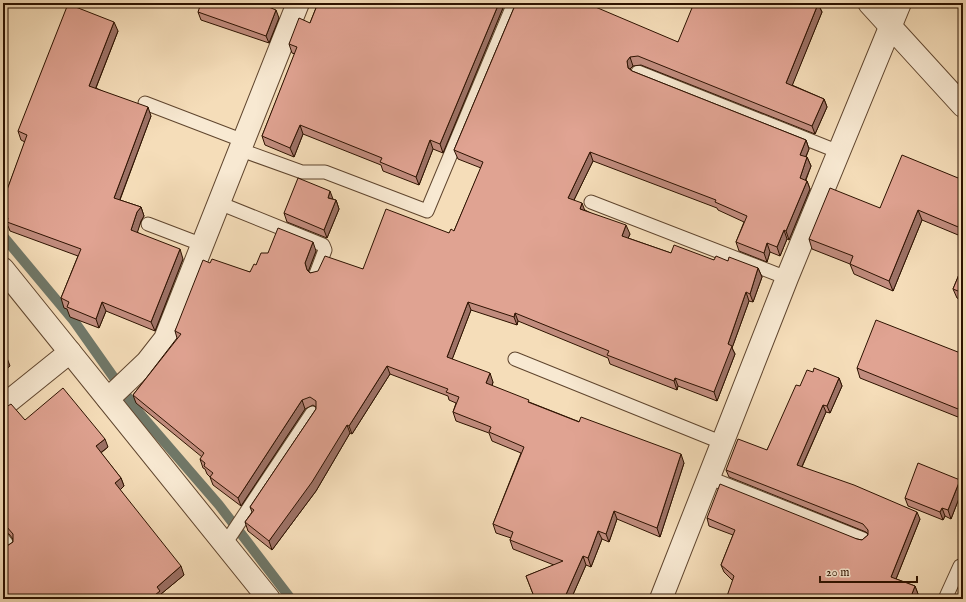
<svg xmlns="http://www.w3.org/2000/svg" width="966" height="602" viewBox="0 0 966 602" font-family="'IM FELL English',serif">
<rect width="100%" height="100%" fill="#f5ddb9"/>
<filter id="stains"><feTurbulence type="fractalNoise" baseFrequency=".005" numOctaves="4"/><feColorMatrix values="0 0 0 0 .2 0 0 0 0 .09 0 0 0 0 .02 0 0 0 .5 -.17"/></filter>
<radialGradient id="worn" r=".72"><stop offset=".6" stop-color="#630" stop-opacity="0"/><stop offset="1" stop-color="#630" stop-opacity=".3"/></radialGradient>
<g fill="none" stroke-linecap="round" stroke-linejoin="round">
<!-- stream -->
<path stroke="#707869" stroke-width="10" d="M3 236 74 321 136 409 219 505 291 599"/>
<!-- service casing -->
<g stroke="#5f452e" stroke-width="15">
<g id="service">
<path d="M638 72 839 152"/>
<path d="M145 103 244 141"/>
<path d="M241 150 302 172H325L427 211 514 3"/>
<path d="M591 202 787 278"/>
<path d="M219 203 323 245 325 250 316 274"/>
<path d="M148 224 203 245"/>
<path d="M515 359 723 443"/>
<path d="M710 478 863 539"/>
<path d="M3 539 9 547"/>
<path d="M225 544 312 413"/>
<path d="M945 599 960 566"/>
</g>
</g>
<!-- minor casing -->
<g stroke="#5f452e" stroke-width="24">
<g id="minor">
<path d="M108 399 147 362 165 339 298 3"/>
<path d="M3 406 70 352"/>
<path d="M661 599 787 278 900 3"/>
</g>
</g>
<!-- tertiary casing -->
<g stroke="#5f452e" stroke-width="24">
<g id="tertiary">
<path d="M869 3 963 106"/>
<path d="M3 269 269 599"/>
</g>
</g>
<!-- service -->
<use href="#service" stroke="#f8e9d2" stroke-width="13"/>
<!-- minor -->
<use href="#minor" stroke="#f8e9d2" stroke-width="22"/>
<!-- tertiary -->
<use href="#tertiary" stroke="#f8e9d2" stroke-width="22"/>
</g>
<!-- wall -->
<g fill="#c18c7e" stroke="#2d1200">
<path d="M318 3H505L443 153 433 149 419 185 383 171 381 165 303 134 294 157 265 145 262 136 295 54 292 53 289 44 310 23Z"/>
<path d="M516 3 678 42 818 4 822 12 792 85 824 99 827 107 815 134 641 65 633 66 630 69 632 71 806 140 809 149 806 157H807L811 166 806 180 807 181 810 189 789 240 787 239 780 256 770 252 767 262 739 251 736 242 744 222 718 210 717 208 593 161 574 200 585 210 630 234 628 238 671 253 714 260 728 261 758 268 762 277 753 302 749 301 732 348 735 354 717 401 678 386 677 390 610 364 608 358 518 321 517 325 471 310 452 359 493 382 492 386 529 402 684 463 660 537 617 519 609 542 602 539 591 567 586 565 571 599H535L526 576 554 565 513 549 510 540 511 538 496 533 493 524 521 453 492 441 489 433 456 421 453 412 456 403 449 400 448 396 390 374 352 434 350 433 316 491 272 550 248 531 245 522 252 512 250 507 316 409V407L313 405 305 409 241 506 213 485 210 477 207 474 205 469 203 468 200 459 202 457 136 403 133 395 177 338 175 331 210 263 250 272 256 265 268 253 316 251 308 272 310 273 363 269 449 233 454 231 481 168 458 159 454 150Z"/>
<path d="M198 12 279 18 269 43 201 20Z"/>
<path d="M118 31 96 88 151 116 120 200 141 207 144 216 141 221 137 232 183 259 155 331 106 311 99 328 70 317 67 309 64 308 61 298 78 256 10 231 8 226 3 224V201L25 142 21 140 18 131Z"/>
<path d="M963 180V237L922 220 893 291 854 274 850 264 812 249 809 239 880 208Z"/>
<path d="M333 200H336L339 209 327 238 287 222 284 213Z"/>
<path d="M963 265V301L957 298 953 289Z"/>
<path d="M963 354V419L860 378 857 368Z"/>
<path d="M813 372 839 378 842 386 830 413 826 412 802 467 920 519 896 579 915 586 918 594 732 580 724 572 721 565 733 535 709 526 707 518 857 539 862 540 868 535V534L866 532 729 477 726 470 767 450 800 386Z"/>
<path d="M3 409 25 420 108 447 101 453 121 478 124 486 120 490 184 575 161 594 163 599H3L7 546 13 542V539L9 534 3 531Z"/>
<path d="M963 420V438L960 428Z"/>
<path d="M960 480 963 488 951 519 945 516 943 520 908 506 905 498Z"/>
</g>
<!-- shaded-wall -->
<g fill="#9d7266" stroke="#2d1200">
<path d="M499 3H505L443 153 440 144Z"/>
<path d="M818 4 822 12 790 91 786 83Z"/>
<path d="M276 10 279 18 269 43 266 36Z"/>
<path d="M114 22 118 31 93 95 89 86Z"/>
<path d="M630 57 633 66 630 69 628 68 627 61Z"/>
<path d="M824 99 827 107 815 134 812 126Z"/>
<path d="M148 107 151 116 117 207 114 198Z"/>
<path d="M300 125 303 134 294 157 290 148Z"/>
<path d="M430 140 433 149 419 185 416 177Z"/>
<path d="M806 140 809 149 803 163 800 155Z"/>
<path d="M590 152 593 161 571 206 568 198Z"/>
<path d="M807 157 811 166 803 186 800 178Z"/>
<path d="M807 181 810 189 789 240 786 231Z"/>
<path d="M330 191 333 199 328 198Z"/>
<path d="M336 200 339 209 327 238 324 230Z"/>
<path d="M582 203 585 211 580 209Z"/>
<path d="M141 207 144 216 141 221 135 240 131 230 137 212Z"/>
<path d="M918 210 922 220 893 291 889 281Z"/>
<path d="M626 225 630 234 625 245 622 236Z"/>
<path d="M784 230 787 239 780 256 777 247Z"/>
<path d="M313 242 316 251 308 272 307 270 305 263Z"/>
<path d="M767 243 770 252 767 262 764 253Z"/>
<path d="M180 249 183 259 155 331 151 322Z"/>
<path d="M758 268 762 277 753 302 750 294Z"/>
<path d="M746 292 749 301 732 348 735 354 717 401 714 392 728 344Z"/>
<path d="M102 302 106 311 99 328 96 319Z"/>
<path d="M468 302 471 310 450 365 447 357Z"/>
<path d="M515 313 518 321 517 325 514 317Z"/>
<path d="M7 358 10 366 3 372V361Z"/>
<path d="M387 366 390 374 352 434 349 426Z"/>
<path d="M490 373 493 382 490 392 486 383Z"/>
<path d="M675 378 678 386 677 390 674 381Z"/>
<path d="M839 378 842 386 830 413 827 406Z"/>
<path d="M302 400 305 409 241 506 238 498Z"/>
<path d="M823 405 826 412 799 473 797 465Z"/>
<path d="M347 425 350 433 316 491 272 550 269 541Z"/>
<path d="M105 439 108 447 99 454 96 446Z"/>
<path d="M681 454 684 463 660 537 657 528Z"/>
<path d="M121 478 124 486 118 492 115 483Z"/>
<path d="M960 480 963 488 951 519 948 510Z"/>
<path d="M942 508 945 516 943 520 940 512Z"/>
<path d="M614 511 617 519 609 542 606 534Z"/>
<path d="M917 512 920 519 894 584 891 577Z"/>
<path d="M598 531 602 539 591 567 588 558Z"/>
<path d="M583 556 586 565 571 599H564Z"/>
<path d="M181 566 184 575 161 594 163 599H150L157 587Z"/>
<path d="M915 586 918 594 916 599H910Z"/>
</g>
<!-- building -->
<g fill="#e0a392" stroke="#2d1200">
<path d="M201 3H259L276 10 266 36 198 12Z"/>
<path d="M318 3H499L440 144 430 140 416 177 380 162 382 158 300 125 290 148 262 136 297 47 289 44 299 18 310 23Z"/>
<path d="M516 3H586L678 42 694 3H816L818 4 786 83 824 99 812 126 638 56 630 57 627 61 628 68 632 71 806 140 800 155 807 157 800 178 807 181 786 231 784 230 777 247 767 243 764 253 736 242 747 216 715 202 716 200 590 152 568 198 582 203 580 209 626 225 622 236 671 253 674 245 714 260 716 256 728 261 729 257 758 268 750 294 746 292 728 344 732 346 714 392 675 378 674 381 607 355 609 351 515 313 514 317 468 302 447 357 490 373 486 383 529 400 528 402 579 422 581 417 681 454 657 528 614 511 606 534 598 531 588 558 583 556 564 599H535L526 576 563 561 510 540 513 532 493 524 524 447 489 432 491 427 453 412 459 397 446 392 448 389 387 366 349 426 347 425 312 482 269 541 245 522 254 510 250 507 316 409V401L310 397 302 400 238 498 210 477 213 473 204 466 205 463 200 459 204 453 133 395 181 334 175 331 203 260 210 263 212 259 250 272 254 264 256 265 261 253H268L278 228 313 242 305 263 307 270 310 273 318 271 325 256 363 269 386 209 449 233 451 229 454 231 483 162 454 150Z"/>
<path d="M68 4 114 22 89 86 148 107 114 198 141 207 137 212 131 230 180 249 151 322 102 302 96 319 67 307 69 302 61 298 81 249 7 222 8 218 3 216V201L27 135 18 131Z"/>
<path d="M902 155 963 180V229L918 210 889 281 850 264 853 256 809 239 830 188 880 208Z"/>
<path d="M298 178 330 191 328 198 336 200 324 230 284 213Z"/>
<path d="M963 265V293L953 289Z"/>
<path d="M876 320 963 354V411L857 368Z"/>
<path d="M3 353 7 358 3 361Z"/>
<path d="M814 368 839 378 827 406 823 405 797 465 854 485 917 512 891 577 915 586 910 599H726L734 576 721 565 735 530 707 518 720 484 857 539 862 540 868 535V530L863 524 726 470 738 439 767 450 796 385 800 386 807 370 813 372Z"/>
<path d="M63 388 105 439 96 446 121 478 115 483 181 566 157 587 160 591 150 599H3V545L7 546 13 542V534L6 526 3 524V409L11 404 25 420Z"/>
<path d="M963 420V430L960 428Z"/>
<path d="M918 463 960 480 948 510 942 508 940 512 905 498Z"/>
</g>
<!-- margin -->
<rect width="966" height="602" fill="none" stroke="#f5ddb9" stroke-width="16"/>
<rect x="4" y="4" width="958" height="594" fill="none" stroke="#2d1200" stroke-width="2"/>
<rect x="8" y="8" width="950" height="586" fill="none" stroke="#2d1200"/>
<!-- scale -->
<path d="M820 576v6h97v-6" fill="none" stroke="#2d1200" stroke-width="2"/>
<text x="826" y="576" font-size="12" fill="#2d1200" stroke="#f8e9d2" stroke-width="3" paint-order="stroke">20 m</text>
<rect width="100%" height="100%" filter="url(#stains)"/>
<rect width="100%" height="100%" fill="url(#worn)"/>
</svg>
